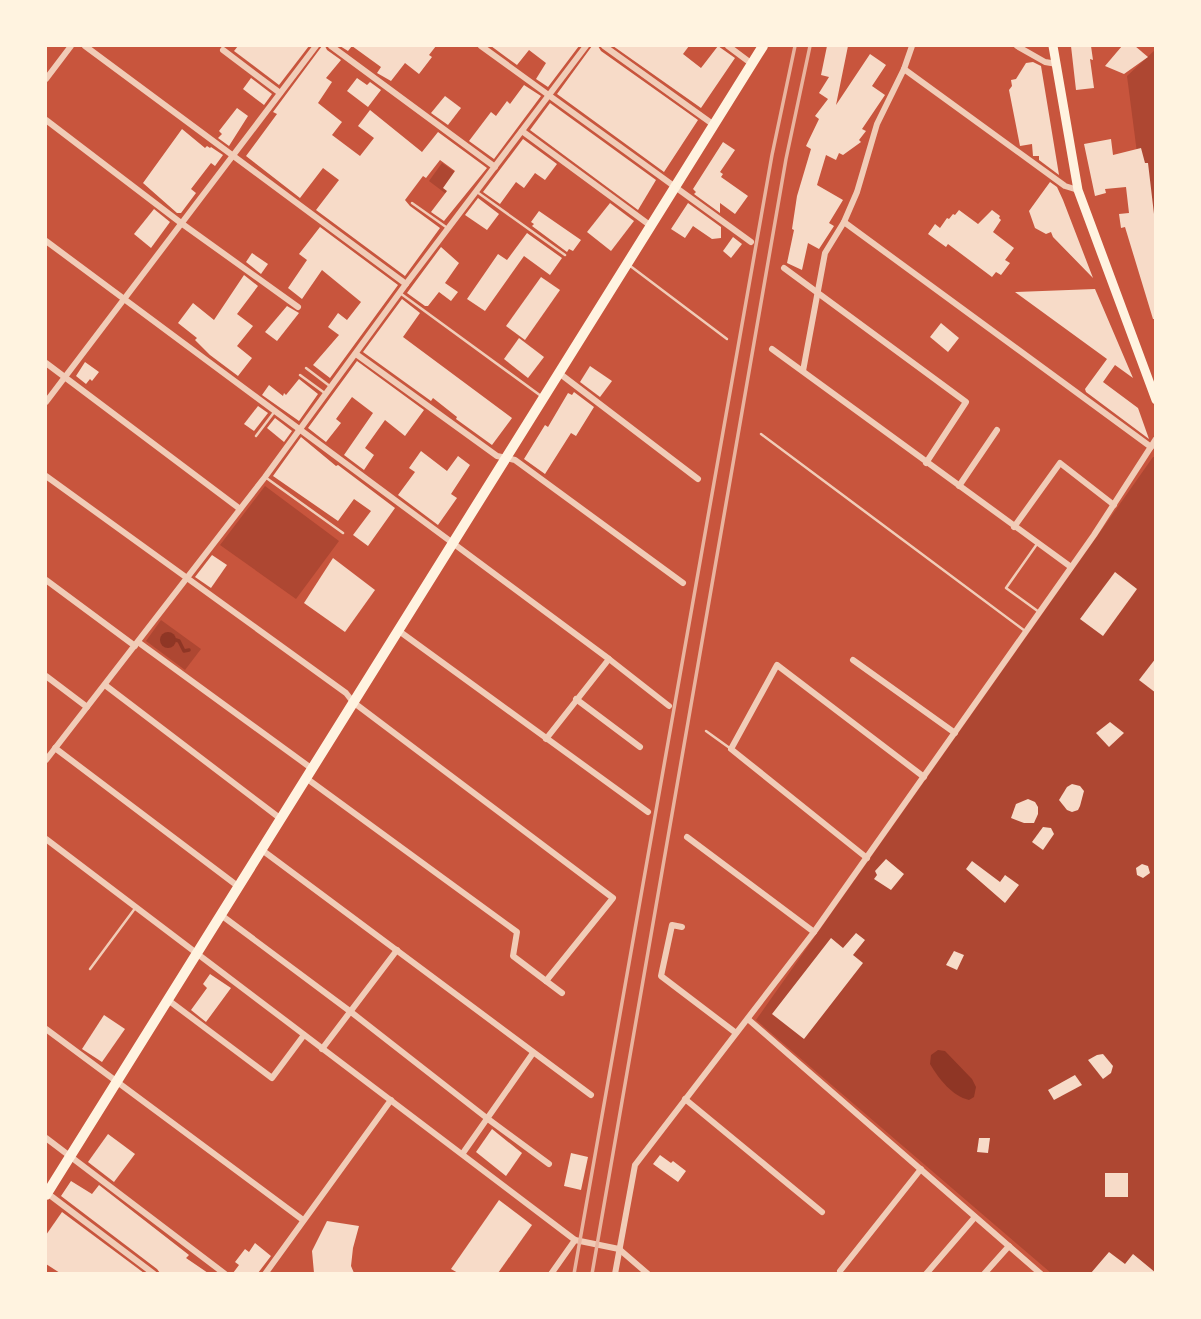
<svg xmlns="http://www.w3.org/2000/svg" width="1201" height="1319" viewBox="0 0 1201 1319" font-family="'IBM Plex Sans',sans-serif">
<rect width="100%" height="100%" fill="#c8553d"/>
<!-- green -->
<g fill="#ae4732">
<path d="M1155 50V244L1146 222 1127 76Z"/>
<path d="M442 163 472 184 458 203 429 181Z"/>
<path d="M1153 457H1155V1273H1051L756 1020Z"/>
<path d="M265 486 339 541 296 599 220 545Z"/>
<path d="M161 620 201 649 185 670 146 641Z"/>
</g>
<!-- water -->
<g fill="#8f3625">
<circle cx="168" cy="640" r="8"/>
<path d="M938 1050 945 1051 972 1079 976 1087 974 1097 969 1100C952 1096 939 1079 930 1064L931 1055Z"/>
</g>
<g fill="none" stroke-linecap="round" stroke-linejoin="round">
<!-- stream -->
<path stroke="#8f3625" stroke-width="3.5" d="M176 640 179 641 184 651 189 650"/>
</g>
<!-- building -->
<g fill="#f7dbc8">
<path d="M238 46H309L279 85 234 51Z"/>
<path d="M322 46H325L327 50 341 60 326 78 332 82 318 103 342 122 332 135 360 156 374 138 358 126 370 110 422 152 438 132 487 168 444 221 431 212 447 191 443 188 455 171 440 160 426 178 423 176 405 200 410 206 440 228 405 276 316 210 339 180 323 168 300 198 246 156 277 114 273 112Z"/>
<path d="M340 46H436L429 55 432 57 419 74 405 63 391 81 377 73 381 67 352 46 348 51Z"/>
<path d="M491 46H579L548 87 536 79 546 63 529 50 517 65Z"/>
<path d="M592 46H598L601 51 698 120 664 172 557 94Z"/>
<path d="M613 46H689L683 54 701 68 718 46 735 58 701 108Z"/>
<path d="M827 46H848L836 105 870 54 886 65 872 86 885 95 862 129 866 131 859 140 861 142 843 155 839 153 836 160 826 155 817 185 843 200 829 223 834 226 819 249 808 243 802 270 787 263 794 230 792 229 797 196 811 149 806 146 819 119 815 116 828 99 819 93 829 77 821 75Z"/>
<path d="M1071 46H1091L1093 60 1090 59 1094 88 1076 90Z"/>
<path d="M1122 46H1135L1148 57 1124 74 1105 66Z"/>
<path d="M1033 62 1041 66 1059 175 1039 160V156H1033L1032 144 1020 146 1009 90 1012 86 1011 80 1016 79 1026 63Z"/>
<path d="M251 78 272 94 264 105 243 89Z"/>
<path d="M357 78 367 85 370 82 381 90 368 107 347 91Z"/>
<path d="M524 85 541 96 494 159 469 141 491 112 496 116 507 101 510 104Z"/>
<path d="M445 96 461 108 448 125 431 113Z"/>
<path d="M550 103 656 180 638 210 530 130Z"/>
<path d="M237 108 248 116 229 146 218 138 222 134 219 131Z"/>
<path d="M182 129 205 148 207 146 210 148 211 147 223 155 215 166 211 163 191 189 196 193 181 213H177L143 183Z"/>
<path d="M523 139 557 164 545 180 535 173 524 188 516 182 500 204 483 192Z"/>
<path d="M1111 139 1113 155 1141 148 1145 163H1148L1156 231V319H1153L1125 227 1121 228 1119 214 1129 213 1126 187 1105 189 1106 193 1095 196 1084 144Z"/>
<path d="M723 142 735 150 720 172 723 174 721 177 748 196 735 214 720 203V213L694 194 696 192 693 189Z"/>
<path d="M1050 182 1057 187 1063 200 1093 278 1053 237 1051 232 1046 234 1035 228 1029 211Z"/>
<path d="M478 198 499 214 487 230 465 215Z"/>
<path d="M610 203 634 221 611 251 587 232Z"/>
<path d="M688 203 721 227V238L712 239 693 226 685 238 671 229Z"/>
<path d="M154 209 170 222 151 248 134 234Z"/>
<path d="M959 210 978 224 992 210 1000 216 999 218 1001 220 993 232 1014 248 1005 260 1010 263 1001 275 996 272 992 277 948 244 946 247 928 234 935 224 940 228 947 218 949 219 953 214 955 215Z"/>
<path d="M539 211 581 240 573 251 569 249 567 252 532 226 534 224 531 222Z"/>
<path d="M320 227 398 285 330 378 313 365 339 335 328 327 338 313 347 320 361 302 322 270 302 299 288 288 307 260 299 254Z"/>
<path d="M527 233 562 258 550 275 524 256 485 311 467 299 498 254 507 260Z"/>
<path d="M733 237 742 244 731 258 723 251Z"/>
<path d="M441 247 459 263 445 283 458 292 451 301 439 292 428 306H425L407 293Z"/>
<path d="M252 253 268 264 261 274 246 262Z"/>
<path d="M244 275 258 286 237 314 253 326 237 346 252 358 238 376 210 355 195 340 197 338 178 323 193 303 214 320Z"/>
<path d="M541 277 560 290 525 340 506 326Z"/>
<path d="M1095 289 1133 378 1115 365 1103 382 1138 408 1149 439 1086 392 1085 389 1107 359 1015 292Z"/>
<path d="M402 299 420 313 403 337 512 418 492 445 456 419 457 417 433 398 431 401 363 352Z"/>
<path d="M287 306 299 313 277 341 265 332Z"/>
<path d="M941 323 959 338 948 352 930 337Z"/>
<path d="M519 338 544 357 528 378 504 359Z"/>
<path d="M357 361 424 410 405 436 385 420 365 448 374 455 364 470 344 455 373 413 352 397 336 419 341 423 326 442 308 428Z"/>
<path d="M85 362 99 372 92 381 90 379 86 384 76 376Z"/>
<path d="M590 366 612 381 600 397 580 382Z"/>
<path d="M299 379 318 394 299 421 262 395 269 385 283 396 284 393 286 395Z"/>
<path d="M574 392 594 407 576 436 571 433 545 474 524 459 545 425 548 427 568 393 572 395Z"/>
<path d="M258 406 268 413 254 431 244 424Z"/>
<path d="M275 418 292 431 284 442 267 428Z"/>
<path d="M301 437 336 466 338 465 395 508 368 546 353 535 371 511 354 499 338 521 273 476Z"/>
<path d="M421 451 447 471 458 456 470 465 451 494 457 498 438 525 398 495 415 472 409 468Z"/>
<path d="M212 555 227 565 211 588 195 577Z"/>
<path d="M333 558 375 590 345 632 304 603Z"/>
<path d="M1115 572 1137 589 1103 636 1080 619Z"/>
<path d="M1156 658V693L1139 680Z"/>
<path d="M1110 722 1124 733 1109 747 1096 733Z"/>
<path d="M1072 784 1080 786 1084 791 1080 806 1078 810 1072 812 1067 810 1059 800 1067 787Z"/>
<path d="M1028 799 1035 802 1038 807V814L1034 823H1024L1011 818 1016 804Z"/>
<path d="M1043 827 1051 828 1054 834 1043 850 1032 842Z"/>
<path d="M886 859 904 874 891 890 874 879 877 875 875 871Z"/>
<path d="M972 861 1000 882 1005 875 1019 885 1005 903 966 869Z"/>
<path d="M1142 864 1148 866 1150 873 1143 878 1137 875 1136 868Z"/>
<path d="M856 933 865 940 853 955 863 963 804 1039 772 1014 831 938 843 948Z"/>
<path d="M954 951 964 955 957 970 946 965Z"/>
<path d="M210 974 231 988 206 1022 191 1010 207 988 203 984Z"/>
<path d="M104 1015 125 1029 102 1062 82 1049Z"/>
<path d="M1103 1054 1113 1066 1111 1073 1103 1079 1088 1060 1097 1055Z"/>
<path d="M1075 1075 1082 1085 1054 1100 1048 1090Z"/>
<path d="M492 1129 522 1153 506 1176 476 1152Z"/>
<path d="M108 1134 135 1154 114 1182 88 1162Z"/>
<path d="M979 1138H990L988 1153 977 1152Z"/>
<path d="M571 1153 588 1157 581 1190 564 1186Z"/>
<path d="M660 1155 671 1163 673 1161 686 1171 678 1182 653 1164Z"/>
<rect x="1105" y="1173" width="23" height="24"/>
<path d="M71 1181 92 1194 99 1185 189 1255 186 1258 208 1273H160L157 1269 61 1196Z"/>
<path d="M499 1200 532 1225 498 1273H458L451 1269Z"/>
<path d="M62 1212 144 1273H60L46 1264V1235Z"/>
<path d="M327 1221 359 1226 353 1248 351 1266 354 1273H314L312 1251Z"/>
<path d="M255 1243 271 1256 258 1273H233L239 1265 235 1262 245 1249 249 1252Z"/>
<path d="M1109 1252 1125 1264 1133 1254 1156 1273H1091Z"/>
</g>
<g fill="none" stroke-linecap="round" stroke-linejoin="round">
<!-- service -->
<g stroke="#f1ccb7" stroke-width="2.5">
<path d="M477 192 565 255"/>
<path d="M412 203 446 227"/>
<path d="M629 265 727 339"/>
<path d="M400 293 541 396"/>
<path d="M306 368 331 387"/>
<path d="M300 375 326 394"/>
<path d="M761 434 1025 631"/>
<path d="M256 436 275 411"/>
<path d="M265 477 343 533"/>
<path d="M1037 544 1006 588 1039 612"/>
<path d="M706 731 731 749"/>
<path d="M90 969 136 907"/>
</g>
<!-- minor -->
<g stroke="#f1ccb7" stroke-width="6">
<path d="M85 46 406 284"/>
<path d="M331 46 495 167"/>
<path d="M481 46 751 242"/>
<path d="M604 46 714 125"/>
<path d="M728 46 752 64"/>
<path d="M1017 46 1045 62 1057 64"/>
<path d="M223 50 280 93"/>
<path d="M904 69 1065 186 1078 190"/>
<path d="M46 79 71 46"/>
<path d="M46 120 181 223 298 307"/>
<path d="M522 131 651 226"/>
<path d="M844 222 1151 447"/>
<path d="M46 241 609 659 669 706"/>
<path d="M784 268 966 402 926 463"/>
<path d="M772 349 1071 567"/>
<path d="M356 354 497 456 515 460 683 583"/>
<path d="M46 363 240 509"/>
<path d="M803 371 825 253 844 222 857 192 877 124 904 69 912 46"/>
<path d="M559 373 698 479"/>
<path d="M46 402 316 46"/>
<path d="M46 476 346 693 353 702 613 898 546 981 562 993"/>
<path d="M959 486 997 430"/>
<path d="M1014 527 1060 463 1114 505"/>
<path d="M46 580 135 646"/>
<path d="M399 631 648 812"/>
<path d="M138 642 311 768"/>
<path d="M853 660 955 733"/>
<path d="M46 676 87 707"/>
<path d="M105 685 281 819"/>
<path d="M576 699 640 747"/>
<path d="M546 739 609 659"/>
<path d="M55 748 239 887"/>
<path d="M46 760 265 477 406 284 586 46"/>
<path d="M306 778 517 932 513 956 546 981"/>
<path d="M687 837 814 932"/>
<path d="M46 839 575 1240 619 1249 648 1274"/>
<path d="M262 850 591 1095"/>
<path d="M867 858 731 749 777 665 924 777"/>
<path d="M221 915 351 1012 488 1119 549 1164"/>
<path d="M682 927 672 925 661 976 736 1033"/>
<path d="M168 1000 272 1078 304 1035"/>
<path d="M749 1020 1041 1274"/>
<path d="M46 1029 303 1220"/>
<path d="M322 1049 397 950"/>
<path d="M685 1099 822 1212"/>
<path d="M46 1138 225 1274"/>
<path d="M463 1153 533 1053"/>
<path d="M47 1193 154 1274"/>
<path d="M840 1271 921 1169"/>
<path d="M265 1274 391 1100"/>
<path d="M551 1274 575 1240"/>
<path d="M615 1274 635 1165 814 932 1094 535 1156 439"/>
<path d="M926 1274 975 1217"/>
<path d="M984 1274 1009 1246"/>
</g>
<!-- secondary -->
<path stroke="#fff3e0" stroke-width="9" d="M1053 46 1078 190 1156 400"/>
<!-- primary -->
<path stroke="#fff3e0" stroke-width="10" d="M46 1195 763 46"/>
<!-- rail -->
<g stroke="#e9b49f" stroke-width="3.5">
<path d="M574 1274 772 155 795 46"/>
<path d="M592 1274 786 159 810 46"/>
</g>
</g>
<!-- border -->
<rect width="1201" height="1319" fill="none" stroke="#fff3e0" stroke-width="94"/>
</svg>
